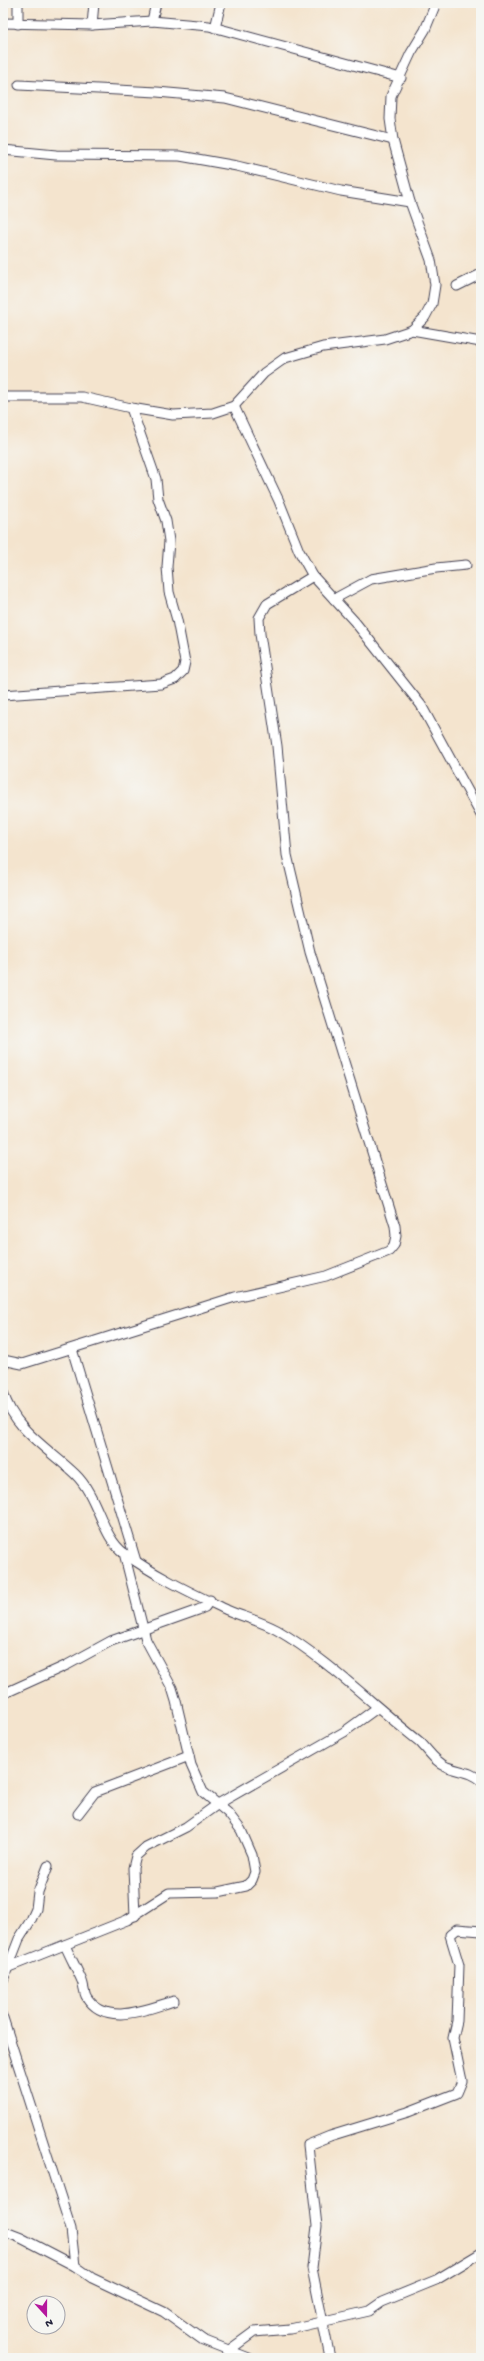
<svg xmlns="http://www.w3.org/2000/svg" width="484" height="2361" viewBox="0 0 484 2361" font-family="'Gochi Hand',sans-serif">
<rect width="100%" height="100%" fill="#f6f6f2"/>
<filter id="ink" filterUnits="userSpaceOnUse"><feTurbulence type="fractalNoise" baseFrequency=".025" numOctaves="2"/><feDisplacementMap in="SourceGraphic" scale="8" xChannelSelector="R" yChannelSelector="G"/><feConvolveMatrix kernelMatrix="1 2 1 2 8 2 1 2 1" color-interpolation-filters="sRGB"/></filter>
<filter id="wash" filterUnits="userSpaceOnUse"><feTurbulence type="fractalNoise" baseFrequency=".012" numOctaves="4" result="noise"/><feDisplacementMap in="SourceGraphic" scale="16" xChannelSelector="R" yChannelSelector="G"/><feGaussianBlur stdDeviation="0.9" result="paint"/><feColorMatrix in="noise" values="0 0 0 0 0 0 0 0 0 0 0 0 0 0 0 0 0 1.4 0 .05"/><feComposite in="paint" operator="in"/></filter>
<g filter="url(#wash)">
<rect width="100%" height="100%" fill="#f4e4ce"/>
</g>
<g filter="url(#ink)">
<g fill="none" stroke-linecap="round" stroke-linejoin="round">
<!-- street casing -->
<g stroke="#423f51" stroke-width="11">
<g id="street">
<path d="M94 3 92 25 152 21 209 26 401 78"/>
<path d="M152 21 156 3"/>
<path d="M3 23 92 25"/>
<path d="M18 24V3"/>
<path d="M215 28 221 3"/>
<path d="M19 85 157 92 225 98 393 140"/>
<path d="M3 150 56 155 180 156 237 166 341 191 410 202"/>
<path d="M457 286 481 274"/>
<path d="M412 330 481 342"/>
<path d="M3 397H82L131 408 173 415 213 413 234 406 264 373 285 358 323 347 385 339 412 330 425 317 432 304 435 285 431 260 410 202 393 140 390 119 391 96 411 53 425 30 436 3"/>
<path d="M234 406 279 501 299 551 313 576 355 622 421 705 481 815"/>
<path d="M334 599 371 579 436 568 466 565"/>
<path d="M3 695 161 684 175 679 183 671 185 662 177 620 169 592 167 567 169 541 166 521 158 499 156 479 131 408"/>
<path d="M72 1349 136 1561"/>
<path d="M3 1360 22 1364 235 1297 326 1276 389 1251 394 1245 396 1236 395 1226 310 952 287 855 277 746 260 634 259 618 267 604 313 576"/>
<path d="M3 1392C14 1430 49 1449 75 1474 99 1497 101 1536 124 1553 155 1576 192 1593 227 1610 243 1617 261 1621 277 1630 326 1658 374 1706 420 1742 428 1750 435 1762 447 1767 460 1772 470 1771 481 1781"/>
<path d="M3 1694 67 1665 111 1641 198 1610 205 1607 210 1600"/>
<path d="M78 1814 95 1792 189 1756"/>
<path d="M135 1916 133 1868 136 1856 146 1847 186 1827 218 1804 344 1732 377 1708"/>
<path d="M65 1945C70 1957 77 1969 82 1981 84 1986 84 1992 86 1996 105 2028 147 2009 174 2001"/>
<path d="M3 1966 9 1967 127 1920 169 1893 218 1892 246 1886 252 1880 255 1872 252 1855 241 1830 228 1813 203 1792 191 1765 176 1701 172 1688 146 1640 124 1553"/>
<path d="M3 1980 19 1939 31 1920 36 1909 38 1892 48 1866"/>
<path d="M3 2018 71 2229 75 2266"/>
<path d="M3 2231 21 2238 75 2266 92 2278 164 2312 203 2340 249 2358"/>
<path d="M228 2351 254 2332 290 2329 369 2311 382 2302 436 2280 481 2253"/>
<path d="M330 2358 312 2268 317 2226 308 2145 330 2136 408 2112 457 2093 462 2081 453 2038 457 2021 459 1965 450 1935 457 1929 481 1931"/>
</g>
</g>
<!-- street -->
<use href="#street" stroke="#fff" stroke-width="9"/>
</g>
</g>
<!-- margin -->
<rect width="484" height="2361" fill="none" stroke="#f6f6f2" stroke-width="16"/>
<!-- north arrow -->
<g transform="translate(46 2315) rotate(159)"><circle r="19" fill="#f6f6f2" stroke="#a1a1a9"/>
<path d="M0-3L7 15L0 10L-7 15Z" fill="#b5179e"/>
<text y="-6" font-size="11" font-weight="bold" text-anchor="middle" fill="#22223b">N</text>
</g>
</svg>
